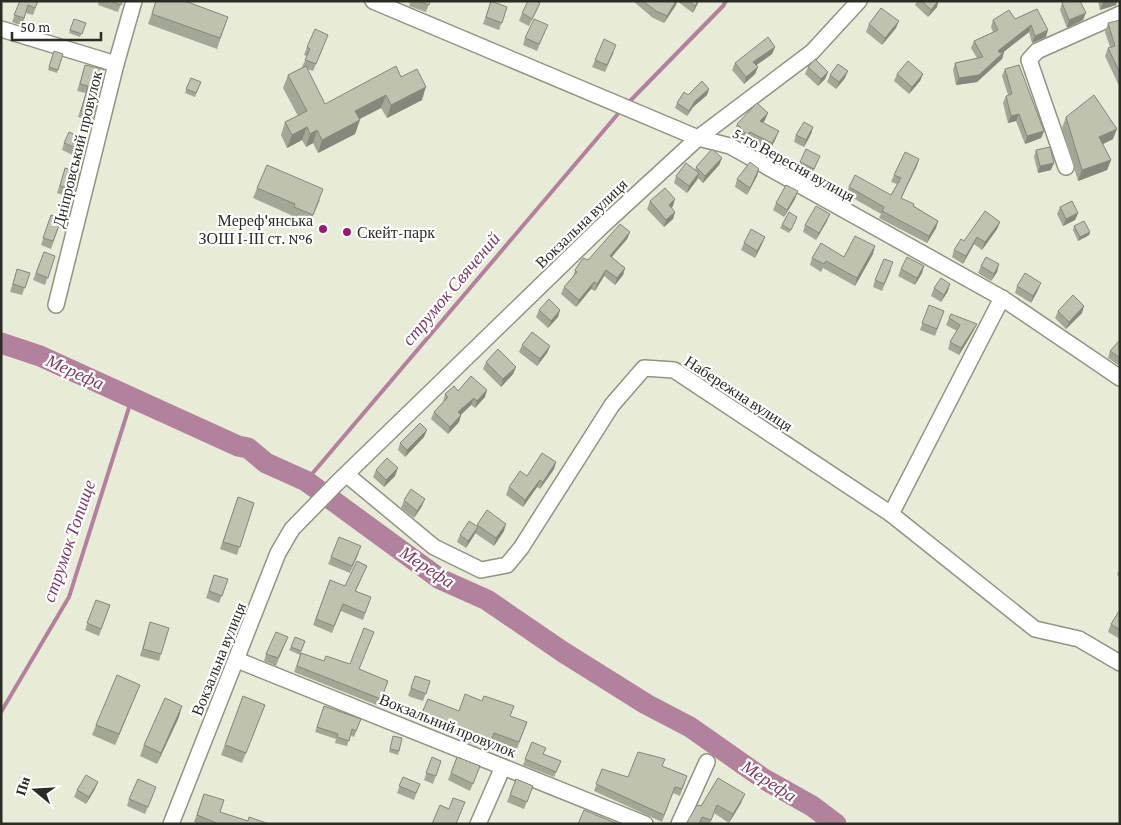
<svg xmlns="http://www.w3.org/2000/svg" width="1121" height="825" viewBox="0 0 1121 825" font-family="'Crimson Pro',serif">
<rect width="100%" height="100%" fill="#e8ebd8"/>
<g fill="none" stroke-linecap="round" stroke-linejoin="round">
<!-- stream -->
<g stroke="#b2819c" stroke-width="4">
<path d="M631 100 723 6 726 1"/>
<path d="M306 481 617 115"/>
<path d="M1 712 69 597 132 398"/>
</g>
<!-- river -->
<path stroke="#b2819c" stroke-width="21" d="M1 343 40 356 238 446 248 448 266 463 306 481 440 579 487 600 563 652 646 704 690 727 764 779 812 806 836 824"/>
<!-- minor casing -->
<g stroke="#919482" stroke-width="18">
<g id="minor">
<path d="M373 1 698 138 730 146 1002 298 1120 378"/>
<path d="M1 29 116 64"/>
<path d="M1066 167 1029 60 1037 51 1120 14"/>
<path d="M56 305 116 64 134 1"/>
<path d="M347 475 434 547 481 570 507 565 521 548 612 405 644 368 674 370 891 514 1035 629 1079 639 1120 663"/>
<path d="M891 514 1002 298"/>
<path d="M237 660 645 824"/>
<path d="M171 824 278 553 292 529 337 483 601 227 698 138 812 52 859 1"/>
<path d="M478 824 503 767"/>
<path d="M679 824 707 762"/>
</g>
</g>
<!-- minor -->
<use href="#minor" stroke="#fff" stroke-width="15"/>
</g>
<!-- wall -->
<g fill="#a3a796">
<path d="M20 1H38L33 15 26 13 22 26 12 22Z"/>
<path d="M99 1H122L118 12 98 5Z"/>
<path d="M156 1 228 17 217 49 148 24Z"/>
<path d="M404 1H430L426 12 409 6 410 3Z"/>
<path d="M491 1 507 7 499 30 483 24Z"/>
<path d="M633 1H677L676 5 664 23 653 18Z"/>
<path d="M677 1H699L693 13Z"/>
<path d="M917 1H939L937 7 928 17 915 5Z"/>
<path d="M1098 1H1117L1116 5 1100 10Z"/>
<path d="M540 3 537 10 529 26 519 21 522 13Z"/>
<path d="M1062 3 1083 20 1067 28 1060 10Z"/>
<path d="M1037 9 1046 37 1032 43 1029 32 1003 52H1004L1002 59 977 82 956 85 953 70 955 63 977 58 971 48 974 41 993 32 991 27 993 20 1015 19Z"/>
<path d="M74 19 86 23 80 37 69 33Z"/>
<path d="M1120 20V88L1105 56 1108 48 1110 47 1105 32 1108 23Z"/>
<path d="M869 24 896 28 882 45 866 32Z"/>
<path d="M545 32 537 51 523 45 525 38Z"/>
<path d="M328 35 313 71 307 69 325 104 401 77 422 100 387 118 381 108 359 119 355 134 318 153 313 143 306 147 302 140 287 148 281 135 285 122 298 116 283 88 288 75 303 67H302L307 56 304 55 307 47Z"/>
<path d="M775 47 772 54 756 65 758 67 755 74 744 84 732 70 735 63Z"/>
<path d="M54 51 63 54 57 73 48 70Z"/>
<path d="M614 52 605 72 592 67 595 60Z"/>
<path d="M85 65 94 115 92 121 78 117 86 93 77 91Z"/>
<path d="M808 67 828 72 825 79 818 86 805 74Z"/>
<path d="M1005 69 1044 131 1041 138 1025 144 1016 121 1008 123 1003 103 1006 96 1008 95 1002 76Z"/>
<path d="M897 74H923L920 81 909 94 894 81Z"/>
<path d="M830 75 845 78 836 89 827 82Z"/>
<path d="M191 78 201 82 195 97 185 93Z"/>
<path d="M709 89 707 95 693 107 687 116 675 108 677 103 688 95Z"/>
<path d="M1066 117 1113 139 1103 144 1111 160 1107 170 1078 181 1062 128Z"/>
<path d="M765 120 763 123 776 138 770 150 747 139 745 142 734 132 737 124Z"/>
<path d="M813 127 811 134 804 147 794 142 796 135Z"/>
<path d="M84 139 77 157 62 150 64 143Z"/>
<path d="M1036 150 1051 170 1038 173 1034 157Z"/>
<path d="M820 156 811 176 798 169 800 162Z"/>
<path d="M722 158 719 165 703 183 698 178 687 193 674 183 676 176 695 170 696 167Z"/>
<path d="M919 159 901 198 938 221 936 228 927 243 879 218 881 214 846 194 849 187 891 195 897 184 891 182 894 175Z"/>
<path d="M65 168 76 191 73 198 57 193Z"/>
<path d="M759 169 757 176 747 195 735 187 737 179Z"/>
<path d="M257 188 320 200 309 225 290 217 291 215 253 198Z"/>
<path d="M795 199 784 217 773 210 776 203Z"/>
<path d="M650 201 673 206 672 208 675 212 673 219 664 227 647 209Z"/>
<path d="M1060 207 1078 213 1075 220 1063 226 1057 214Z"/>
<path d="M51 215 62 218 51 249 41 245Z"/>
<path d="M796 221 789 233 780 228 782 225Z"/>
<path d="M827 221 816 240 803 232 805 225Z"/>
<path d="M1000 222 997 229 982 250 974 244 963 264 952 257 954 250 964 241Z"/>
<path d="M1074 226 1090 232 1089 235 1078 241 1073 230Z"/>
<path d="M630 232 627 239 612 257 625 268 623 275 615 285 604 276 595 291 591 289 576 307 561 294 564 287 573 277 575 270 588 260Z"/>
<path d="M744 243 762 244 755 258 741 250Z"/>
<path d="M44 252 55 256 45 285 33 280Z"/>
<path d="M873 254 855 286 823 268 821 272 810 265 812 258 844 257Z"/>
<path d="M999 264 997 272 991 281 978 273 981 266Z"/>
<path d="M924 266 922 273 915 285 898 276 901 269Z"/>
<path d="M17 269 30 273 22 295 10 292Z"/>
<path d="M891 270 882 291 873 287 875 280Z"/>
<path d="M1017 286 1038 290 1031 303 1015 293Z"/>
<path d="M934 288 948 291 941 302 931 296Z"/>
<path d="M929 305 944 311 935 336 920 330Z"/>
<path d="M539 310H560L558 317 548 328 536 317Z"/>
<path d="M1058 311 1082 313 1066 329 1055 318Z"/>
<path d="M949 318 974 330 959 355 948 349 950 342 957 331 946 325Z"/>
<path d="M1120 340V366L1108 358 1110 351Z"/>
<path d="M522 345 550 346 547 353 537 366 519 352Z"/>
<path d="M486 362 516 367 513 374 501 387 483 369Z"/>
<path d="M458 391 485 397 475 408 471 405 461 415 459 422 448 434 431 419 434 412 443 402 445 394Z"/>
<path d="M424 437 405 457 398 450 400 443Z"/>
<path d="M556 462 554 469 540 489 537 487 523 507 506 495 509 487 527 476Z"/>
<path d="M376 470 395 476 384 487 373 477Z"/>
<path d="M238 497 254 503 237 555 220 549Z"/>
<path d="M404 500 422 506 414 518 401 508Z"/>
<path d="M477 525 504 531 494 546 475 533 466 548 457 542 460 535 477 526Z"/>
<path d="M359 553 350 573 328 564 331 557Z"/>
<path d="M367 566 356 591 371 597 363 620 341 611 332 633 313 625 330 580 345 586Z"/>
<path d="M1120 568V577L1117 575Z"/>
<path d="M214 575 228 579 219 603 206 598Z"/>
<path d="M96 600 110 605 99 636 85 630Z"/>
<path d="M1120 612V639L1108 632 1111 624Z"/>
<path d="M150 622 161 654 159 661 140 656Z"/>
<path d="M288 637 276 666 264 661 266 654Z"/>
<path d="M305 641 300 655 289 650 291 647Z"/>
<path d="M301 653 324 661 359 669 388 681 379 706 294 672Z"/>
<path d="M415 676 430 681 423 701 408 696Z"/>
<path d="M140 685 115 745 92 735 96 725Z"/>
<path d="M243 696 265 705 242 763 221 755Z"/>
<path d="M428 699 459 711 510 716 527 722 517 749 492 739 487 750 419 721Z"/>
<path d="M324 706 361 719 354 737 350 735 347 746 335 743 336 739 315 732Z"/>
<path d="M179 717 157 764 140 756 144 745Z"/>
<path d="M393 736 399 751 398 755 389 752Z"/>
<path d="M532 742 543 754 561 761 554 777 523 765Z"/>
<path d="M432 757 441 761 433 784 424 780Z"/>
<path d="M457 757 480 766 470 791 448 780Z"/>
<path d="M662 766 687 776 680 796 673 793 662 822 594 791 602 769 628 777Z"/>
<path d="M403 777 420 784 414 800 397 793Z"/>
<path d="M516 779 533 786 524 809 507 802Z"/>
<path d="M156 787 145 814 127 806 129 799Z"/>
<path d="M95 789 86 804 74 797 77 790Z"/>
<path d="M204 794 220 812 248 821 269 824H199L194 822Z"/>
<path d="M741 803 729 823 714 813 710 824H686L701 806Z"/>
</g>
<!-- shaded-wall -->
<g fill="#85887a">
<path d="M676 1H677L676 5 664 23 667 16Z"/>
<path d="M698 1H699L693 13 695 6Z"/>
<path d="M938 1 937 7 928 17 931 10Z"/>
<path d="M1107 1H1117L1116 5 1100 10 1103 2Z"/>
<path d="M1086 13 1083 20 1067 28 1069 20Z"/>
<path d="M899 21 896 28 882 45 885 38Z"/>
<path d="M1031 25 1029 32 996 58 998 51Z"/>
<path d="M1048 30 1046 37 1032 43 1035 36Z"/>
<path d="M775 47 772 54 751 69 753 62Z"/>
<path d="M1004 52 1002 59 977 82 956 85 959 78Z"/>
<path d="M758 67 755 74 744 84 746 77Z"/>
<path d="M848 71 845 78 836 89 839 82Z"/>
<path d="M828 72 825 79 818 86 821 79Z"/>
<path d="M923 74 920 81 909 94 912 87Z"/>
<path d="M426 87 422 100 387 118 391 105Z"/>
<path d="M709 89 707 95 693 107 687 116 689 111 695 101Z"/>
<path d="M386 95 381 108 350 124 355 111Z"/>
<path d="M768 113 765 120 757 129 760 121Z"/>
<path d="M1019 114 1016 121 1008 123 1011 116Z"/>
<path d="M360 120 355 134 318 153 322 140Z"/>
<path d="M307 127 302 140 287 148 292 135Z"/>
<path d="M813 127 811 134 804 147 806 140Z"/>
<path d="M1117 129 1113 139 1095 148 1099 137Z"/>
<path d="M317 130 313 143 306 147 310 134Z"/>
<path d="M779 131 776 138 770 150 772 143Z"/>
<path d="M1044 131 1041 138 1025 144 1027 136Z"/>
<path d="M750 132 747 139 745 142 747 135Z"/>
<path d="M722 158 719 165 703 183 705 176Z"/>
<path d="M919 159 917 166 898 205 901 198Z"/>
<path d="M1111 160 1107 170 1078 181 1082 170Z"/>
<path d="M1054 163 1051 170 1038 173 1040 166Z"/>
<path d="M759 169 757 176 747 195 750 188Z"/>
<path d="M699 173 697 180 687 193 689 186Z"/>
<path d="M798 191 795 199 784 217 787 210Z"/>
<path d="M675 199 673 206 667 212 669 205Z"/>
<path d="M675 212 673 219 664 227 666 220Z"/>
<path d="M1078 213 1075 220 1063 226 1066 219Z"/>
<path d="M830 214 827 221 816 240 819 233Z"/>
<path d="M938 221 936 228 927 243 929 236Z"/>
<path d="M1000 222 997 229 982 250 985 242Z"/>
<path d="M630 232 627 239 607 262 610 256Z"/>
<path d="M1090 232 1089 235 1078 241 1080 237Z"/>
<path d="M765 237 762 244 755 258 757 251Z"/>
<path d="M977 237 974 244 963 264 966 256Z"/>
<path d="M875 246 873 254 855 286 857 278Z"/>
<path d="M999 264 997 272 991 281 994 274Z"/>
<path d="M924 266 922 273 915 285 917 278Z"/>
<path d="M625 268 623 275 615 285 617 278Z"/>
<path d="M606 270 604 276 595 291 597 284Z"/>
<path d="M594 282 591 289 576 307 579 300Z"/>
<path d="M1041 283 1038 290 1031 303 1033 296Z"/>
<path d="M950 284 948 291 941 302 944 295Z"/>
<path d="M1084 306 1082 313 1066 329 1069 322Z"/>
<path d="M560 310 558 317 548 328 551 321Z"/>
<path d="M977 324 974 330 959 355 961 348Z"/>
<path d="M550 346 547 353 537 366 540 359Z"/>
<path d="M516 367 513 374 501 387 503 379Z"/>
<path d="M487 390 485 397 475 408 477 401Z"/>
<path d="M474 398 471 405 456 419 458 412Z"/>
<path d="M461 415 459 422 448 434 450 427Z"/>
<path d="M427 430 424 437 405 457 407 450Z"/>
<path d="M556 462 554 469 540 489 543 482Z"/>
<path d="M398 468 395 476 384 487 386 480Z"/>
<path d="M540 480 537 487 523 507 525 500Z"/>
<path d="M425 499 422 506 414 518 417 511Z"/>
<path d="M506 524 504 531 494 546 496 538Z"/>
<path d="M478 527 475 534 466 548 468 541Z"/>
<path d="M140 685 136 695 115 745 119 734Z"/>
<path d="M182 706 179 717 157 764 161 753Z"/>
<path d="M98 782 95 789 86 804 89 797Z"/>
<path d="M745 794 741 803 729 823 733 814Z"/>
</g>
<!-- building -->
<g fill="#bec2af" stroke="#85887a">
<path d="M20 1H38L35 8 28 5 24 18 14 15Z"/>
<path d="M110 1H122L121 5Z"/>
<path d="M156 1H185L228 17 220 38 152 14Z"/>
<path d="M418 1H430L429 5Z"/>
<path d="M491 1 507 7 502 23 486 17Z"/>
<path d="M528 1H536L540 3 532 19 522 13Z"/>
<path d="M643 1H676L667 16 656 11Z"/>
<path d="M689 1H698L695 6Z"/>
<path d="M922 1H938L931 10Z"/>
<path d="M1064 1H1080L1086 13 1069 20 1062 3Z"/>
<path d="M881 8 899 21 885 38 869 24Z"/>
<path d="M1037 9 1048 30 1035 36 1031 25 998 51 1000 53 1004 52 979 75 959 78 955 63 983 57 974 41 998 30 993 20 1009 10 1015 19Z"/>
<path d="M74 19 86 23 82 34 70 30Z"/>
<path d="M534 19 548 25 539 44 525 38Z"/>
<path d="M1120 20V73L1108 48 1115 46 1108 23Z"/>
<path d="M315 29 328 35 316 64 305 60 310 49 307 47Z"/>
<path d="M768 37 775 47 753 62 758 67 746 77 735 63Z"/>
<path d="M604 39 616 45 607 65 595 60Z"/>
<path d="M54 51 63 54 58 70 49 67Z"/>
<path d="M815 59 828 72 821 79 808 67Z"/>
<path d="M908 61 923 74 912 87 897 74Z"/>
<path d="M838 64 848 71 839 82 830 75Z"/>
<path d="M85 65 104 69 94 115 81 111 88 86 80 84Z"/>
<path d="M1019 65 1044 131 1027 136 1019 114 1011 116 1006 96 1012 94 1005 69Z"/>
<path d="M306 66 325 104 396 66 401 77 417 69 426 87 391 105 386 95 355 111 360 120 322 140 317 130 310 134 307 127 292 135 285 122 307 111 288 75Z"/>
<path d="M191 78 201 82 196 93 186 89Z"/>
<path d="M702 81 709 89 695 101 689 111 677 103 684 92 688 95Z"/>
<path d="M1094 95 1117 129 1099 137 1111 160 1082 170 1066 117Z"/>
<path d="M757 103 768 113 760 121 779 131 772 143 750 132 747 135 737 124Z"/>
<path d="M804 122 813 127 806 140 796 135Z"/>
<path d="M69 132 84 139 80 149 64 143Z"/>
<path d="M1050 147 1054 163 1040 166 1036 150Z"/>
<path d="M712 149 722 158 705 176 696 167Z"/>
<path d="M806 149 820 156 814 169 800 162Z"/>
<path d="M905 152 919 159 901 198 914 204 913 206 938 221 929 236 882 211 884 207 849 187 855 175 891 195 901 178 894 175Z"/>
<path d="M750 162 759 169 750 188 737 179Z"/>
<path d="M686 163 699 173 689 186 676 176Z"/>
<path d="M267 165 323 189 313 215 294 207 295 204 257 188Z"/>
<path d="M65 168 80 173 76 191 60 186Z"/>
<path d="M786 185 798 191 787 210 776 203Z"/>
<path d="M665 188 675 199 669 205 675 212 666 220 650 201Z"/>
<path d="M1072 201 1078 213 1066 219 1060 207Z"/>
<path d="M816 206 830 214 819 233 805 225Z"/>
<path d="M985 211 1000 222 985 242 977 237 966 256 954 250 961 239 964 241Z"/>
<path d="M789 212 797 217 791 230 782 225Z"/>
<path d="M51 215 62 218 53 241 43 238Z"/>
<path d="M1084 221 1090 232 1080 237 1074 226Z"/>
<path d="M620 224 630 232 610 256 625 268 617 278 606 270 597 284 594 282 579 300 564 287 577 272 575 270 583 258 588 260Z"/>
<path d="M751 229 765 237 757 251 744 243Z"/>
<path d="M855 236 875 246 857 278 826 261 824 264 812 258 821 243 844 257Z"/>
<path d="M44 252 55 256 48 278 36 273Z"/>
<path d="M907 257 924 266 917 278 901 269Z"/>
<path d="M986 257 999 264 994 274 981 266Z"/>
<path d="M884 259 893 262 884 284 875 280Z"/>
<path d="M17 269 30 273 25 288 13 284Z"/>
<path d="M1025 273 1041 283 1033 296 1017 286Z"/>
<path d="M941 278 950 284 944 295 934 288Z"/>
<path d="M1073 295 1084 306 1069 322 1058 311Z"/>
<path d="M549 299 560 310 551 321 539 310Z"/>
<path d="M929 305 944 311 937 329 922 323Z"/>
<path d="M951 314 977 324 961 348 950 342 960 325 949 318Z"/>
<path d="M532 332 550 346 540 359 522 345Z"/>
<path d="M1120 340V358L1110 351Z"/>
<path d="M498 349 516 367 503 379 486 362Z"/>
<path d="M471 376 487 390 477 401 474 398 458 412 461 415 450 427 434 412 448 397 445 394 454 386 458 391Z"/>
<path d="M420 423 427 430 407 450 400 443Z"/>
<path d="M542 453 556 462 543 482 540 480 525 500 509 487 520 471 527 476Z"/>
<path d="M387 458 398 468 386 480 376 470Z"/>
<path d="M411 489 425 499 417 511 404 500Z"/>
<path d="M238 497 254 503 240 547 223 542Z"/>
<path d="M487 510 506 524 496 538 477 525Z"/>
<path d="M469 521 478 527 468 541 460 535Z"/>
<path d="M339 537 361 546 352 566 331 557Z"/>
<path d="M357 561 367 566 355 591 371 597 365 613 343 604 334 626 316 619 330 580 345 586Z"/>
<path d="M214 575 228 579 222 596 209 591Z"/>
<path d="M96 600 110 605 101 629 87 623Z"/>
<path d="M1119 611 1120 612V630L1111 624Z"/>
<path d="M150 622 169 628 161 654 143 649Z"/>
<path d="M364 628 374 632 359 669 388 681 381 699 297 666 301 653 324 661 326 656 350 664Z"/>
<path d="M276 632 288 637 278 658 266 654Z"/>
<path d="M295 637 305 641 301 651 291 647Z"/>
<path d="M117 675 140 685 119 734 96 725Z"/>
<path d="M415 676 430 681 426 694 411 688Z"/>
<path d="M465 694 482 701 484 696 514 706 510 716 527 722 519 742 494 733 490 744 421 715 428 699 459 711Z"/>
<path d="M243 696 265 705 246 753 225 745Z"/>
<path d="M165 698 182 706 161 753 144 745Z"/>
<path d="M324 706 361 719 356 731 352 729 349 741 337 737 338 734 317 727Z"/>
<path d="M393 736 402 738 399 751 390 749Z"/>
<path d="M532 742 546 748 543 754 561 761 556 772 525 759Z"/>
<path d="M638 752 665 759 662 766 687 776 682 789 675 787 664 815 596 784 602 769 628 777Z"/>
<path d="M432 757 441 761 436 776 426 773Z"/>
<path d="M457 757 480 766 473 784 451 773Z"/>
<path d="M86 775 98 782 89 797 77 790Z"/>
<path d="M403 777 420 784 416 793 399 786Z"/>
<path d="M718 778 745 794 733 814 717 805 711 820 702 817 699 824H686L697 805 701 806Z"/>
<path d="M138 779 156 787 148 807 129 799Z"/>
<path d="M516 779 533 786 527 802 510 795Z"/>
<path d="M204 794 224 800 220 812 248 821 249 817 269 824H219L197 815Z"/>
<path d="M453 798 465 802 456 824H432L440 805 449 809Z"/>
<path d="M584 810 618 824H578Z"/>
</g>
<!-- markers -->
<g fill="#9a1a70" stroke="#fff" stroke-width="2">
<circle cx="323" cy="229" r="5"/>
<circle cx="347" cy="232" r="5"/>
</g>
<g text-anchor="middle" stroke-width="4.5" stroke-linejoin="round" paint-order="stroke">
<!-- street labels -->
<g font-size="16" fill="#2b2d25" stroke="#fff">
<text transform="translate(77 149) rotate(-76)" y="6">Дніпровський провулок</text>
<text transform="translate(794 164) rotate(29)" y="6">5-го Вересня вулиця</text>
<text transform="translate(581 223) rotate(-44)" y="6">Вокзальна вулиця</text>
<text transform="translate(739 393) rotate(33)" y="6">Набережна вулиця</text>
<text transform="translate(218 659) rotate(-68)" y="6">Вокзальна вулиця</text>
<text transform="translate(448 725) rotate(22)" y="6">Вокзальний провулок</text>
</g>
<!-- poi labels -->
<g font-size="16" fill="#2b2d25" stroke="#fff" text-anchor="end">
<text x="313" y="226">Мереф'янська<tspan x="313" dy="18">ЗОШ І-ІІІ ст. №6</tspan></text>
<text x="357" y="238" text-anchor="start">Скейт-парк</text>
</g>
<!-- water labels -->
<g font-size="18" font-style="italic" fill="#7c3d62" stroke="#fff">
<text transform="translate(451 289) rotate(-50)" y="6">струмок Свячений</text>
<text transform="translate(75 372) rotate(24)" y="6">Мерефа</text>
<text transform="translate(69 541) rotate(-71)" y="6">струмок Топище</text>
<text transform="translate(427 567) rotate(33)" y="6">Мерефа</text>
<text transform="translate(769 781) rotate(33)" y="6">Мерефа</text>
</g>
</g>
<!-- border -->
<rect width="1121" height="825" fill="none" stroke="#2b2d25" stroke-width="5"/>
<!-- north arrow -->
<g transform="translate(35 790) rotate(288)" stroke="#ffffff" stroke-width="4" paint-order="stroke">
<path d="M0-4L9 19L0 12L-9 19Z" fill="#2b2d25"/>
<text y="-8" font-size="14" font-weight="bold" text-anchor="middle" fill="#2b2d25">Пн</text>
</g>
<!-- scale -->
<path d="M12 32v8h89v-8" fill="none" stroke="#2b2d25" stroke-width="2.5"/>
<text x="20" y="32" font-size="15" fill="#2b2d25" stroke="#ffffff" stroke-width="4" paint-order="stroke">50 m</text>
</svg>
